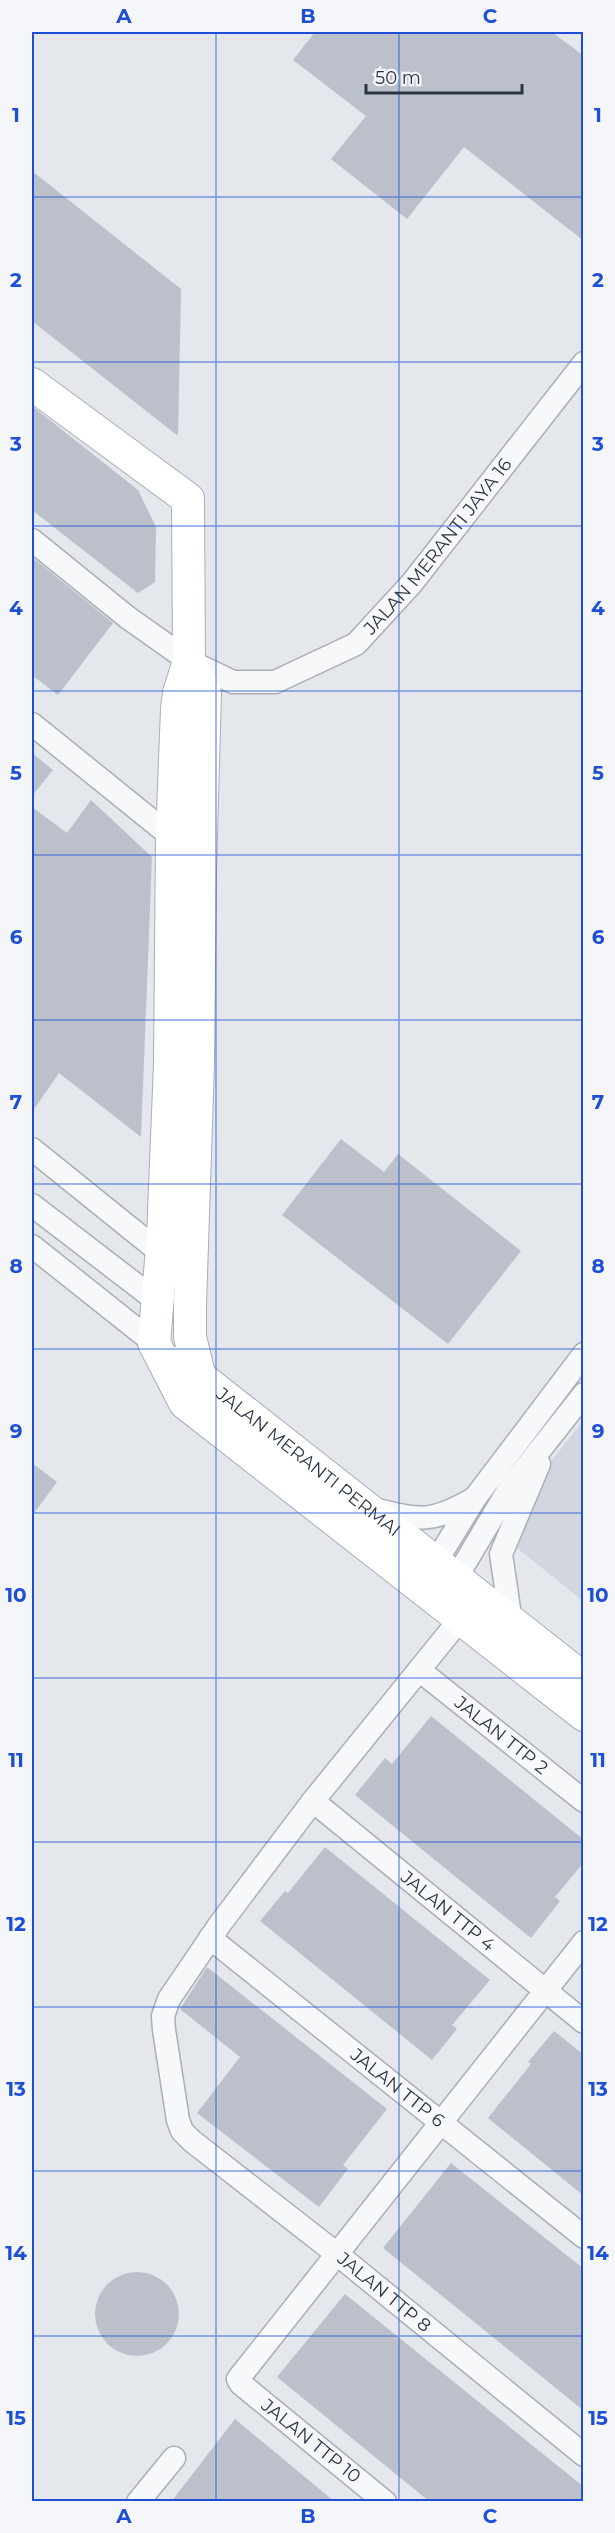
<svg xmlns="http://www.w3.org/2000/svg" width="615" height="2533" viewBox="0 0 615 2533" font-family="Montserrat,sans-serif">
<rect width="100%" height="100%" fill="#e4e7ec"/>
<!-- built -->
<path fill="#d2d6de" d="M583 1421V1601L496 1531Z"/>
<!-- building -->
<g fill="#bbc0ca">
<path d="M315 32H552L584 56V241L464 147 407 219 331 159 366 116 293 60Z"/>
<path d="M32 171 181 289 178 436 32 321Z"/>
<path d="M32 406 138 490 156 527 155 582 138 593 32 510Z"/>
<path d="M32 557 113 623 58 695 32 675Z"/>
<path d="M32 753 53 770 32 796Z"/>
<path d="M91 800 152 857 141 1137 59 1073 32 1112V807L67 833Z"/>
<path d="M341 1139 384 1172 398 1154 521 1251 448 1344 282 1215Z"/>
<path d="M32 1463 57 1482 32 1516Z"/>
<path d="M431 1716 584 1840V1862L555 1897 560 1901 531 1938 355 1795 385 1758 392 1764Z"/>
<path d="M325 1847 490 1980 452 2025 457 2029 432 2060 260 1921 285 1891 288 1893Z"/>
<path d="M207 1967 387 2109 343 2165 348 2169 319 2207 197 2113 240 2057 180 2009Z"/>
<path d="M554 2031 584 2055V2196L488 2118 531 2064 528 2062Z"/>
<path d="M451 2163 584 2269V2411L383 2248Z"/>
<circle cx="137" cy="2314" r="42"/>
<path d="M345 2294 584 2487V2502H430L277 2377Z"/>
<path d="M235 2419 335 2502H171Z"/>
</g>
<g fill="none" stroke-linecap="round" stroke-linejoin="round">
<!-- street casing -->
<g stroke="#a9aeb7" stroke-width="25">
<g id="street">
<path id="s1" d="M32 540 127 617 189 661 233 682H275L356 644 412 583 584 363"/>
<path d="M32 724 172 837"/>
<path d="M32 1149 161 1253"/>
<path d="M32 1205 157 1301"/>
<path d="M32 1246 154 1343"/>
<path d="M374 1509C421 1521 432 1523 475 1498"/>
<path d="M429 1573 475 1498 584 1354"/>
<path d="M449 1590 509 1489 584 1394"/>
<path id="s2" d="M470 1607 313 1801 220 1924 169 1999 163 2016 164 2030 178 2120 182 2131 192 2141 337 2254 584 2455"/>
<path d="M511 1622 501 1554 539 1464"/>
<path id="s3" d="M419 1670 584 1801"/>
<path id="s4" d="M313 1801 584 2022"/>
<path id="s5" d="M210 1938 584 2237"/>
<path d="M138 2502 174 2458"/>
<path d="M385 2502 241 2384 238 2379 584 1942"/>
</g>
</g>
<!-- secondary casing -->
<g stroke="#a9aeb7" stroke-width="34">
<g id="secondary">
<path d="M32 384 188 499 189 661 179 693 177 709 172 837 170 1064 163 1237 154 1343 185 1403 584 1715"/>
<path d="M189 661 205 693 200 870 198 1064 190 1304V1337L199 1374"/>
<path id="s6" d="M181 1362 584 1679"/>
</g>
</g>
<!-- street -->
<use href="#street" stroke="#f7f8fa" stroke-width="22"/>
<!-- secondary -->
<use href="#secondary" stroke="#fff" stroke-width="32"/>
</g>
<!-- grid -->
<path fill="none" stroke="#1d4ed8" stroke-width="1.5" stroke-opacity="0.55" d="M216 32V2502M399 32V2502M32 197H584M32 362H584M32 526H584M32 691H584M32 855H584M32 1020H584M32 1184H584M32 1349H584M32 1513H584M32 1678H584M32 1842H584M32 2007H584M32 2171H584M32 2336H584"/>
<g text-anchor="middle" stroke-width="4.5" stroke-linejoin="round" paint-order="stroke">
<!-- street labels -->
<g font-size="18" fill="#2b3445" stroke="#f4f6f9">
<text dy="6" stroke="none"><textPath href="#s1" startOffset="506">JALAN MERANTI JAYA 16</textPath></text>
<text dy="6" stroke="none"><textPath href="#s6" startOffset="162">JALAN MERANTI PERMAI</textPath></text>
<text dy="6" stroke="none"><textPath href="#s3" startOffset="105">JALAN TTP 2</textPath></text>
<text dy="6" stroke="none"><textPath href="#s4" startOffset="174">JALAN TTP 4</textPath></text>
<text dy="6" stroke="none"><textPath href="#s5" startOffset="240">JALAN TTP 6</textPath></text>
<text dy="6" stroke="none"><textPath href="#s2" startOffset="888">JALAN TTP 8</textPath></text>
<text transform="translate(311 2441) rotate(39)" y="6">JALAN TTP 10</text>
</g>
</g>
<!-- border -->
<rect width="615" height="2533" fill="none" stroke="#f4f6f9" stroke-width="66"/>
<!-- scale -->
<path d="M366 84v9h156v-9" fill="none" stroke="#2b3445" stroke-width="3"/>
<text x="375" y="84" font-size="18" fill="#2b3445" stroke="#f4f6f9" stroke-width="4.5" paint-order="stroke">50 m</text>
<rect x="33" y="33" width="549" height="2467" fill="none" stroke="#1d4ed8" stroke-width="2"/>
<g font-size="20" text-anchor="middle" font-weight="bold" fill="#1d4ed8">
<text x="124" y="23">A</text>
<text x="308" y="23">B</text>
<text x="490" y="23">C</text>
<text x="16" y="122">1</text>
<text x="598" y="122">1</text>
<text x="16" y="287">2</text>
<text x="598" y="287">2</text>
<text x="16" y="451">3</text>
<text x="598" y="451">3</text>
<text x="16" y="615">4</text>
<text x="598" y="615">4</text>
<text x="16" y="780">5</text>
<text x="598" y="780">5</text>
<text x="16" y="944">6</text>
<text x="598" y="944">6</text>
<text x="16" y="1109">7</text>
<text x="598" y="1109">7</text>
<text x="16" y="1273">8</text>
<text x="598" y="1273">8</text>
<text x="16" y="1438">9</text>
<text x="598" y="1438">9</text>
<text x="16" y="1602">10</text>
<text x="598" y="1602">10</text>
<text x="16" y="1767">11</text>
<text x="598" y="1767">11</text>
<text x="16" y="1931">12</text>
<text x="598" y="1931">12</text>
<text x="16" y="2096">13</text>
<text x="598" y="2096">13</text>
<text x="16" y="2260">14</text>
<text x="598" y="2260">14</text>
<text x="16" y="2425">15</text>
<text x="598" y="2425">15</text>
<text x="124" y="2523">A</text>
<text x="308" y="2523">B</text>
<text x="490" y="2523">C</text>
</g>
</svg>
